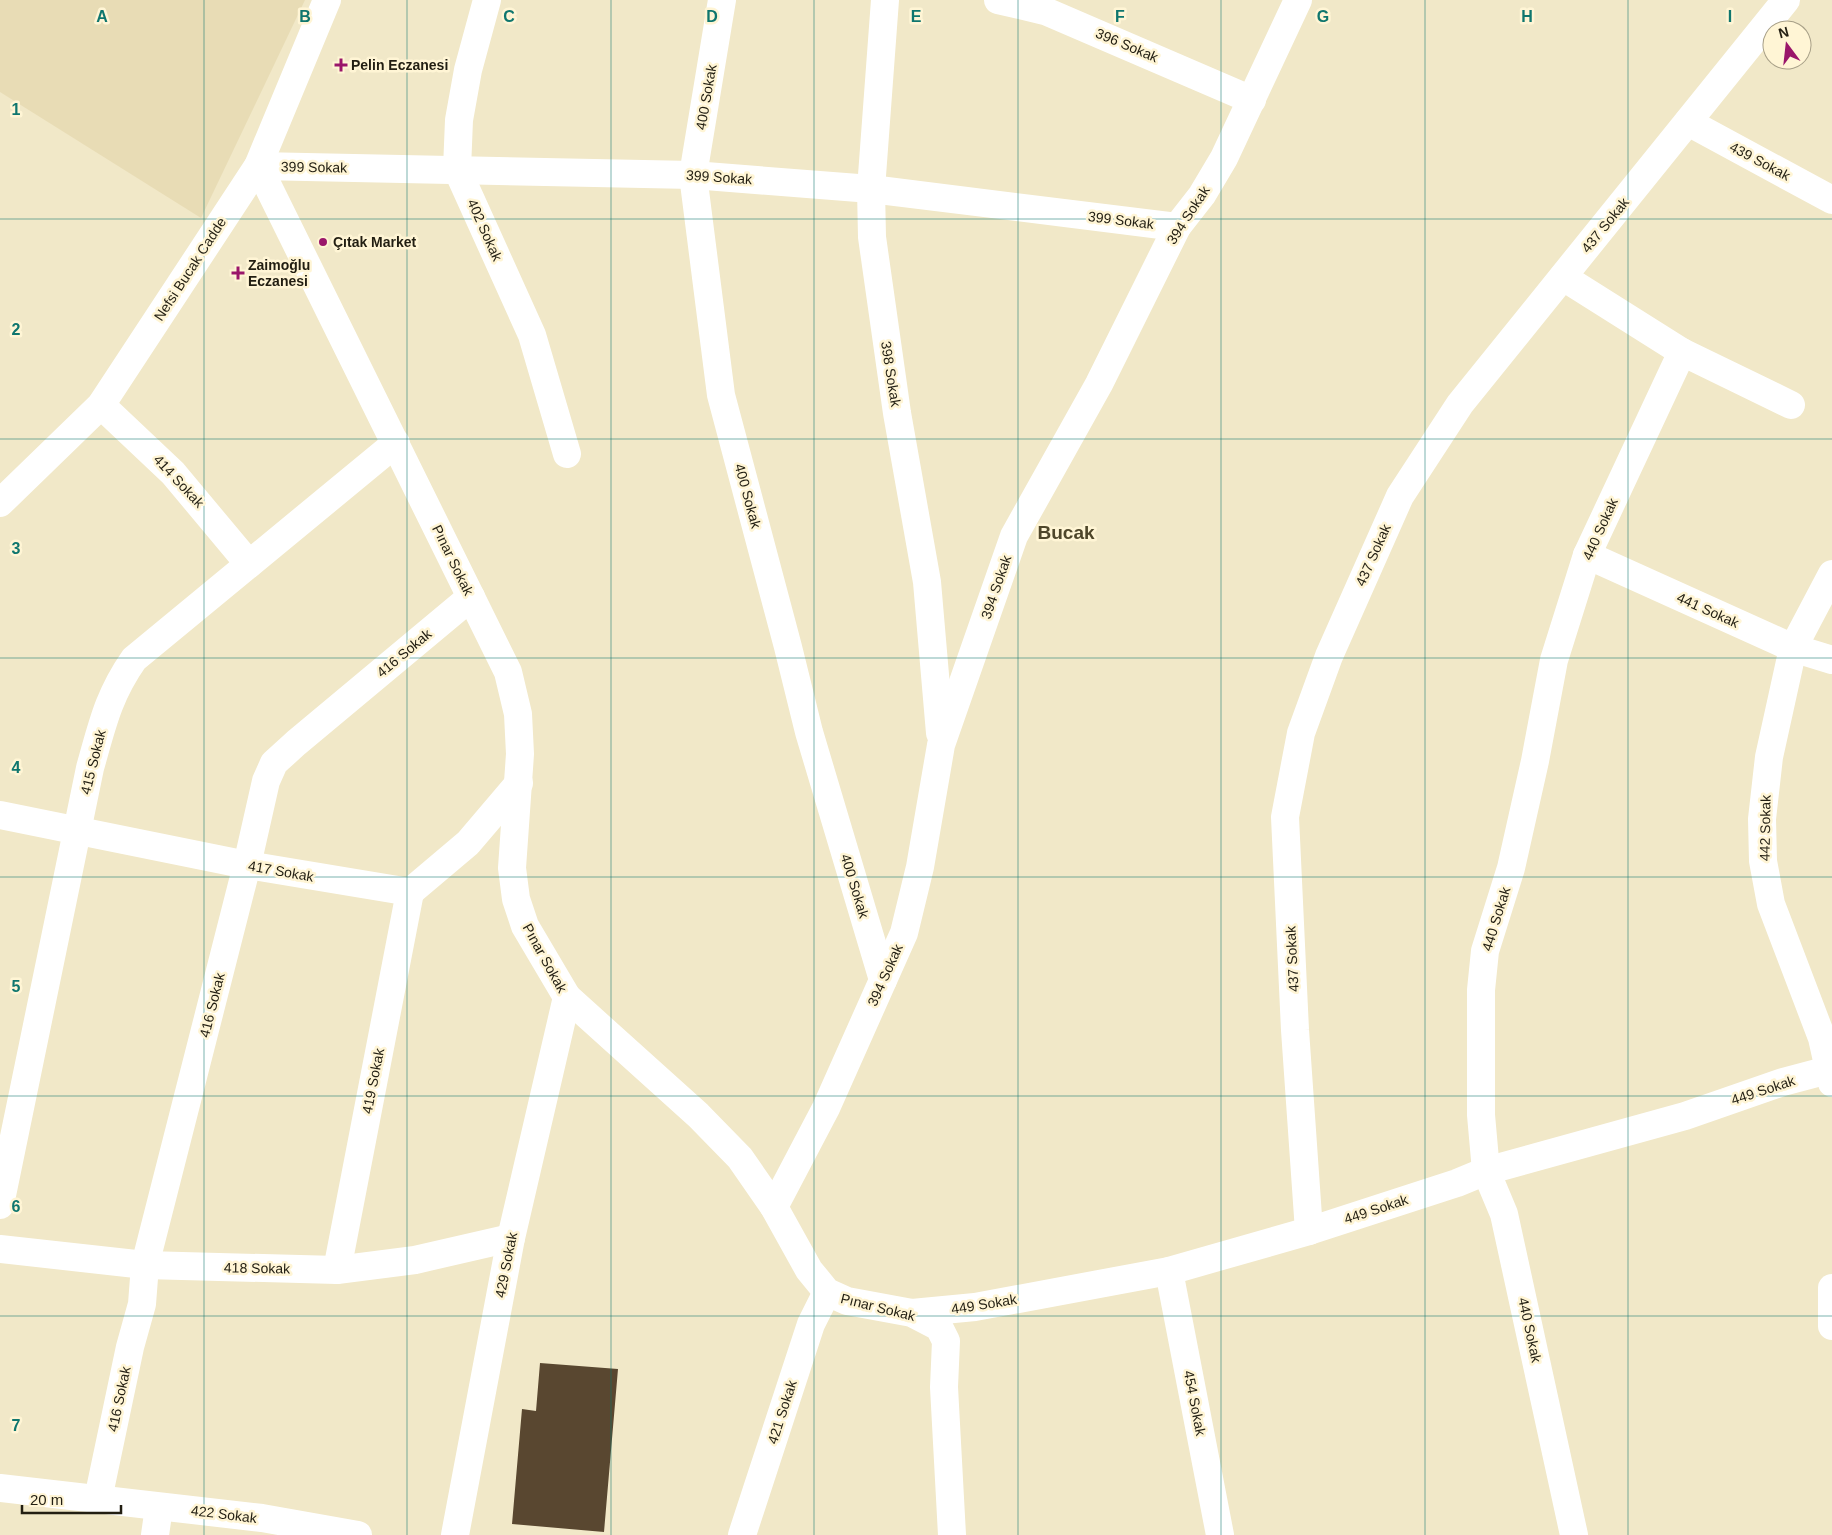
<svg xmlns="http://www.w3.org/2000/svg" width="1832" height="1535" viewBox="0 0 1832 1535" font-family="Arial,sans-serif">
<rect width="100%" height="100%" fill="#f1e8c8"/>
<!-- built -->
<path fill="#e8dcb5" d="M0 0H305L201 218 0 92Z"/>
<!-- building -->
<path fill="#594730" d="M540 1363 618 1369 604 1532 512 1524 522 1409 536 1411Z"/>
<g fill="none" stroke-linecap="round" stroke-linejoin="round">
<!-- minor -->
<g stroke="#fff" stroke-width="28">
<path d="M487 0 468 70 459 120 457 169 532 335 567 454"/>
<path d="M722 0 693 175 721 395 788 647 809 732 883 980"/>
<path d="M885 0 871 189 872 237 897 413 927 582 940 733"/>
<path d="M998 0 1045 11 1252 100"/>
<path d="M1688 122 1832 200"/>
<path d="M1563 277 1682 352 1791 405"/>
<path d="M101 405 173 473 249 564"/>
<path d="M0 503 101 405 258 166 327 0"/>
<path d="M1587 555 1793 648 1832 660"/>
<path d="M1832 574 1793 648 1769 757 1762 819 1763 861 1771 904 1822 1038 1832 1083"/>
<path d="M0 815 247 865 410 892 468 843 519 783"/>
<path d="M0 1205 90 768C102 726 108 696 134 659L396 443"/>
<path d="M774 1207 826 1108 904 933 920 867 941 745 1014 536 1099 384 1177 227 1202 195 1224 158 1298 0"/>
<path d="M1309 1231 1295 1030 1285 817 1301 733 1329 656 1400 496 1460 404 1786 0"/>
<path d="M0 1249 145 1265 337 1270 415 1260 511 1238"/>
<path d="M337 1270 410 892"/>
<path d="M1169 1271 1220 1535"/>
<path d="M1832 1288V1326"/>
<path d="M912 1313 975 1307 1169 1271 1309 1231 1457 1183 1486 1171 1685 1116 1783 1082 1832 1069"/>
<path d="M0 1488 262 1518 358 1535"/>
<path d="M98 1499 130 1347 142 1304 145 1265 247 865 266 781 274 763 296 743 471 597"/>
<path d="M155 1535 159 1507"/>
<path d="M455 1535 511 1238 567 997"/>
<path d="M742 1535 811 1324 827 1292"/>
<path d="M952 1535 944 1387 946 1341 939 1327 912 1313 847 1301 827 1292 809 1270 774 1207 740 1158 698 1115 567 997 525 926 516 899 512 868 520 754 518 714 508 672 258 166 693 175 871 189 1177 227"/>
<path d="M1574 1535 1504 1214 1486 1171 1481 1115V990L1485 951 1511 868 1535 761 1554 660 1587 555 1682 352"/>
</g>
</g>
<!-- grid -->
<path fill="none" stroke="#0f766e" stroke-width="1" stroke-opacity="0.55" d="M204 0V1535M407 0V1535M611 0V1535M814 0V1535M1018 0V1535M1221 0V1535M1425 0V1535M1628 0V1535M0 219H1832M0 439H1832M0 658H1832M0 877H1832M0 1096H1832M0 1316H1832"/>
<!-- markers -->
<g fill="#9a166a" stroke="#fff5d5" stroke-width="2">
<path d="M338.5 57.5h5v5h5v5h-5v5h-5v-5h-5v-5h5z"/>
<circle cx="323" cy="242" r="5"/>
<path d="M235.5 265.5h5v5h5v5h-5v5h-5v-5h-5v-5h5z"/>
</g>
<g text-anchor="middle" stroke-width="5" stroke-linejoin="round" paint-order="stroke">
<!-- street labels -->
<g font-size="14" fill="#221e12" stroke="#fff5d5">
<text transform="translate(1127 45) rotate(23)" y="5">396 Sokak</text>
<text transform="translate(706 97) rotate(-80)" y="5">400 Sokak</text>
<text transform="translate(1760 161) rotate(28)" y="5">439 Sokak</text>
<text transform="translate(314 167) rotate(1)" y="5">399 Sokak</text>
<text transform="translate(719 177) rotate(4)" y="5">399 Sokak</text>
<text transform="translate(1188 215) rotate(-57)" y="5">394 Sokak</text>
<text transform="translate(1121 220) rotate(7)" y="5">399 Sokak</text>
<text transform="translate(1605 225) rotate(-51)" y="5">437 Sokak</text>
<text transform="translate(485 230) rotate(66)" y="5">402 Sokak</text>
<text transform="translate(190 269) rotate(-57)" y="5">Nefsi Bucak Cadde</text>
<text transform="translate(891 374) rotate(81)" y="5">398 Sokak</text>
<text transform="translate(179 481) rotate(47)" y="5">414 Sokak</text>
<text transform="translate(748 496) rotate(75)" y="5">400 Sokak</text>
<text transform="translate(1600 529) rotate(-66)" y="5">440 Sokak</text>
<text transform="translate(1373 555) rotate(-66)" y="5">437 Sokak</text>
<text transform="translate(453 560) rotate(64)" y="5">Pınar Sokak</text>
<text transform="translate(996 587) rotate(-71)" y="5">394 Sokak</text>
<text transform="translate(1708 610) rotate(24)" y="5">441 Sokak</text>
<text transform="translate(404 653) rotate(-40)" y="5">416 Sokak</text>
<text transform="translate(93 762) rotate(-76)" y="5">415 Sokak</text>
<text transform="translate(1765 828) rotate(-89)" y="5">442 Sokak</text>
<text transform="translate(281 871) rotate(10)" y="5">417 Sokak</text>
<text transform="translate(855 886) rotate(73)" y="5">400 Sokak</text>
<text transform="translate(1496 919) rotate(-73)" y="5">440 Sokak</text>
<text transform="translate(545 958) rotate(61)" y="5">Pınar Sokak</text>
<text transform="translate(1292 959) rotate(-93)" y="5">437 Sokak</text>
<text transform="translate(885 975) rotate(-66)" y="5">394 Sokak</text>
<text transform="translate(212 1005) rotate(-76)" y="5">416 Sokak</text>
<text transform="translate(373 1081) rotate(-79)" y="5">419 Sokak</text>
<text transform="translate(1763 1090) rotate(-18)" y="5">449 Sokak</text>
<text transform="translate(1376 1209) rotate(-18)" y="5">449 Sokak</text>
<text transform="translate(506 1265) rotate(-79)" y="5">429 Sokak</text>
<text transform="translate(257 1268) rotate(1)" y="5">418 Sokak</text>
<text transform="translate(984 1304) rotate(-9)" y="5">449 Sokak</text>
<text transform="translate(878 1307) rotate(14)" y="5">Pınar Sokak</text>
<text transform="translate(1530 1330) rotate(78)" y="5">440 Sokak</text>
<text transform="translate(119 1399) rotate(-78)" y="5">416 Sokak</text>
<text transform="translate(1195 1403) rotate(79)" y="5">454 Sokak</text>
<text transform="translate(782 1412) rotate(-72)" y="5">421 Sokak</text>
<text transform="translate(224 1514) rotate(7)" y="5">422 Sokak</text>
</g>
<!-- poi labels -->
<g font-size="14" font-weight="bold" fill="#221e12" stroke="#fff5d5" text-anchor="start">
<text x="351" y="70">Pelin Eczanesi</text>
<text x="333" y="247">Çıtak Market</text>
<text x="248" y="270">Zaimoğlu<tspan x="248" dy="16">Eczanesi</tspan></text>
</g>
<!-- district labels -->
<g font-size="19" font-weight="bold" fill="#4e462a" stroke="#fff5d5">
<text x="1066" y="539">Bucak</text>
</g>
</g>
<g font-size="16" text-anchor="middle" font-weight="bold" fill="#0f766e" stroke="#fff5d5" stroke-width="5" stroke-linejoin="round" paint-order="stroke">
<text x="102" y="22">A</text>
<text x="305" y="22">B</text>
<text x="509" y="22">C</text>
<text x="712" y="22">D</text>
<text x="916" y="22">E</text>
<text x="1120" y="22">F</text>
<text x="1323" y="22">G</text>
<text x="1527" y="22">H</text>
<text x="1730" y="22">I</text>
<text x="16" y="115">1</text>
<text x="16" y="335">2</text>
<text x="16" y="554">3</text>
<text x="16" y="773">4</text>
<text x="16" y="992">5</text>
<text x="16" y="1212">6</text>
<text x="16" y="1431">7</text>
</g>
<!-- north arrow -->
<g transform="translate(1787 45) rotate(345)"><circle r="24" fill="#fff5d5" stroke="#a79f87"/>
<path d="M0-4L9 19L0 12L-9 19Z" fill="#9a166a"/>
<text y="-8" font-size="14" font-weight="bold" text-anchor="middle" fill="#221e12">N</text>
</g>
<!-- scale -->
<path d="M22 1505v8h99v-8" fill="none" stroke="#221e12" stroke-width="2.5"/>
<text x="30" y="1505" font-size="15" fill="#221e12" stroke="#fff5d5" stroke-width="4" paint-order="stroke">20 m</text>
</svg>
